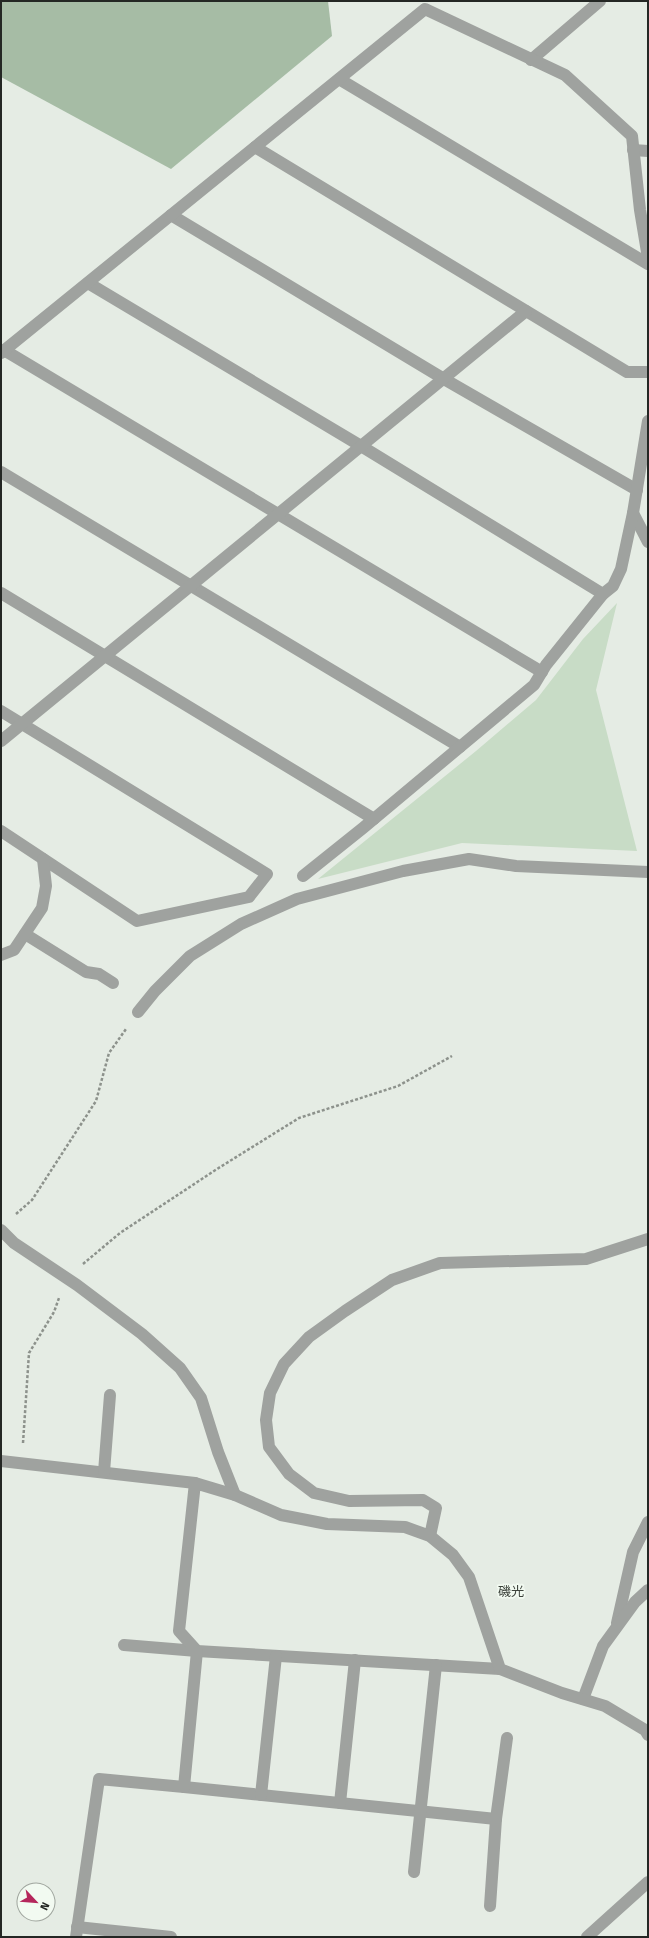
<svg xmlns="http://www.w3.org/2000/svg" width="649" height="1938" viewBox="0 0 649 1938" font-family="'Fira Sans','Noto Sans JP',sans-serif">
<rect width="100%" height="100%" fill="#e5ece4"/>
<!-- green -->
<path fill="#c8dcc6" d="M617 603 596 690 637 851 462 843 318 879 476 751 536 700 583 639Z"/>
<!-- forest -->
<path fill="#a6bca5" d="M1 1H328L332 36 171 169 1 77Z"/>
<g fill="none" stroke-linecap="round" stroke-linejoin="round">
<!-- path -->
<g stroke="#8d928c" stroke-width="2.5" stroke-dasharray="3 2" stroke-linecap="butt">
<path d="M16 1214 32 1200 96 1101 109 1053 126 1029"/>
<path d="M83 1264 120 1233 217 1169 299 1118 398 1086 452 1056"/>
<path d="M23 1443 29 1353 54 1312 59 1298"/>
</g>
<!-- minor -->
<g stroke="#9fa29f" stroke-width="12">
<path d="M531 60 600 1"/>
<path d="M339 79 648 264"/>
<path d="M255 147 627 372H648"/>
<path d="M633 150 648 151"/>
<path d="M171 215 444 379 637 490"/>
<path d="M88 283 361 446 603 594"/>
<path d="M4 350 542 672"/>
<path d="M1 353 425 9 565 75 632 136 640 210 648 258"/>
<path d="M1 472 460 747"/>
<path d="M633 513 648 542"/>
<path d="M1 593 374 819"/>
<path d="M1 711 267 874 249 897 137 921 1 831"/>
<path d="M1 741 526 311"/>
<path d="M303 876 363 828 534 685 546 665 603 594 613 586 621 569 633 513 648 421"/>
<path d="M25 934 86 972 99 974 113 983"/>
<path d="M1 955 14 950 42 908 46 886 43 859"/>
<path d="M138 1012 155 991 190 956 241 924 297 899 403 871 469 859 516 866 648 872"/>
<path d="M1 1230 14 1243 77 1285 142 1334 180 1368 201 1398 218 1452 235 1495"/>
<path d="M1 1461 195 1483"/>
<path d="M104 1472 110 1395"/>
<path d="M430 1536 436 1508 423 1500 349 1501 314 1493 289 1474 269 1447 266 1420 270 1393 284 1364 309 1337 345 1311 392 1280 440 1263 586 1259 648 1239"/>
<path d="M617 1623 633 1552 648 1522"/>
<path d="M124 1645 197 1651 500 1669"/>
<path d="M583 1699 603 1646 635 1602 648 1590"/>
<path d="M184 1787 496 1819"/>
<path d="M261 1795 276 1656"/>
<path d="M340 1803 355 1660"/>
<path d="M414 1872 436 1665"/>
<path d="M490 1906 496 1819 507 1738"/>
<path d="M77 1927 171 1937"/>
<path d="M76 1937 99 1779 184 1787 197 1651 179 1631 195 1483 235 1495 281 1515 327 1524 405 1527 430 1536 453 1555 469 1577 500 1669 562 1693 605 1706 645 1730 648 1735"/>
<path d="M587 1937 648 1882"/>
</g>
</g>
<g text-anchor="middle" stroke-width="3.5" stroke-linejoin="round" paint-order="stroke">
<!-- quarter labels -->
<g font-size="13" fill="#3b413a" stroke="#f2faf1">
<text x="511" y="1596">磯光</text>
</g>
</g>
<!-- border -->
<rect width="649" height="1938" fill="none" stroke="#242724" stroke-width="4"/>
<!-- north arrow -->
<g transform="translate(36 1902) rotate(116)"><circle r="19" fill="#f2faf1" stroke="#a0a69f"/>
<path d="M0-3L7 15L0 10L-7 15Z" fill="#b5275c"/>
<text y="-6" font-size="11" font-weight="bold" text-anchor="middle" fill="#242724">N</text>
</g>
</svg>
